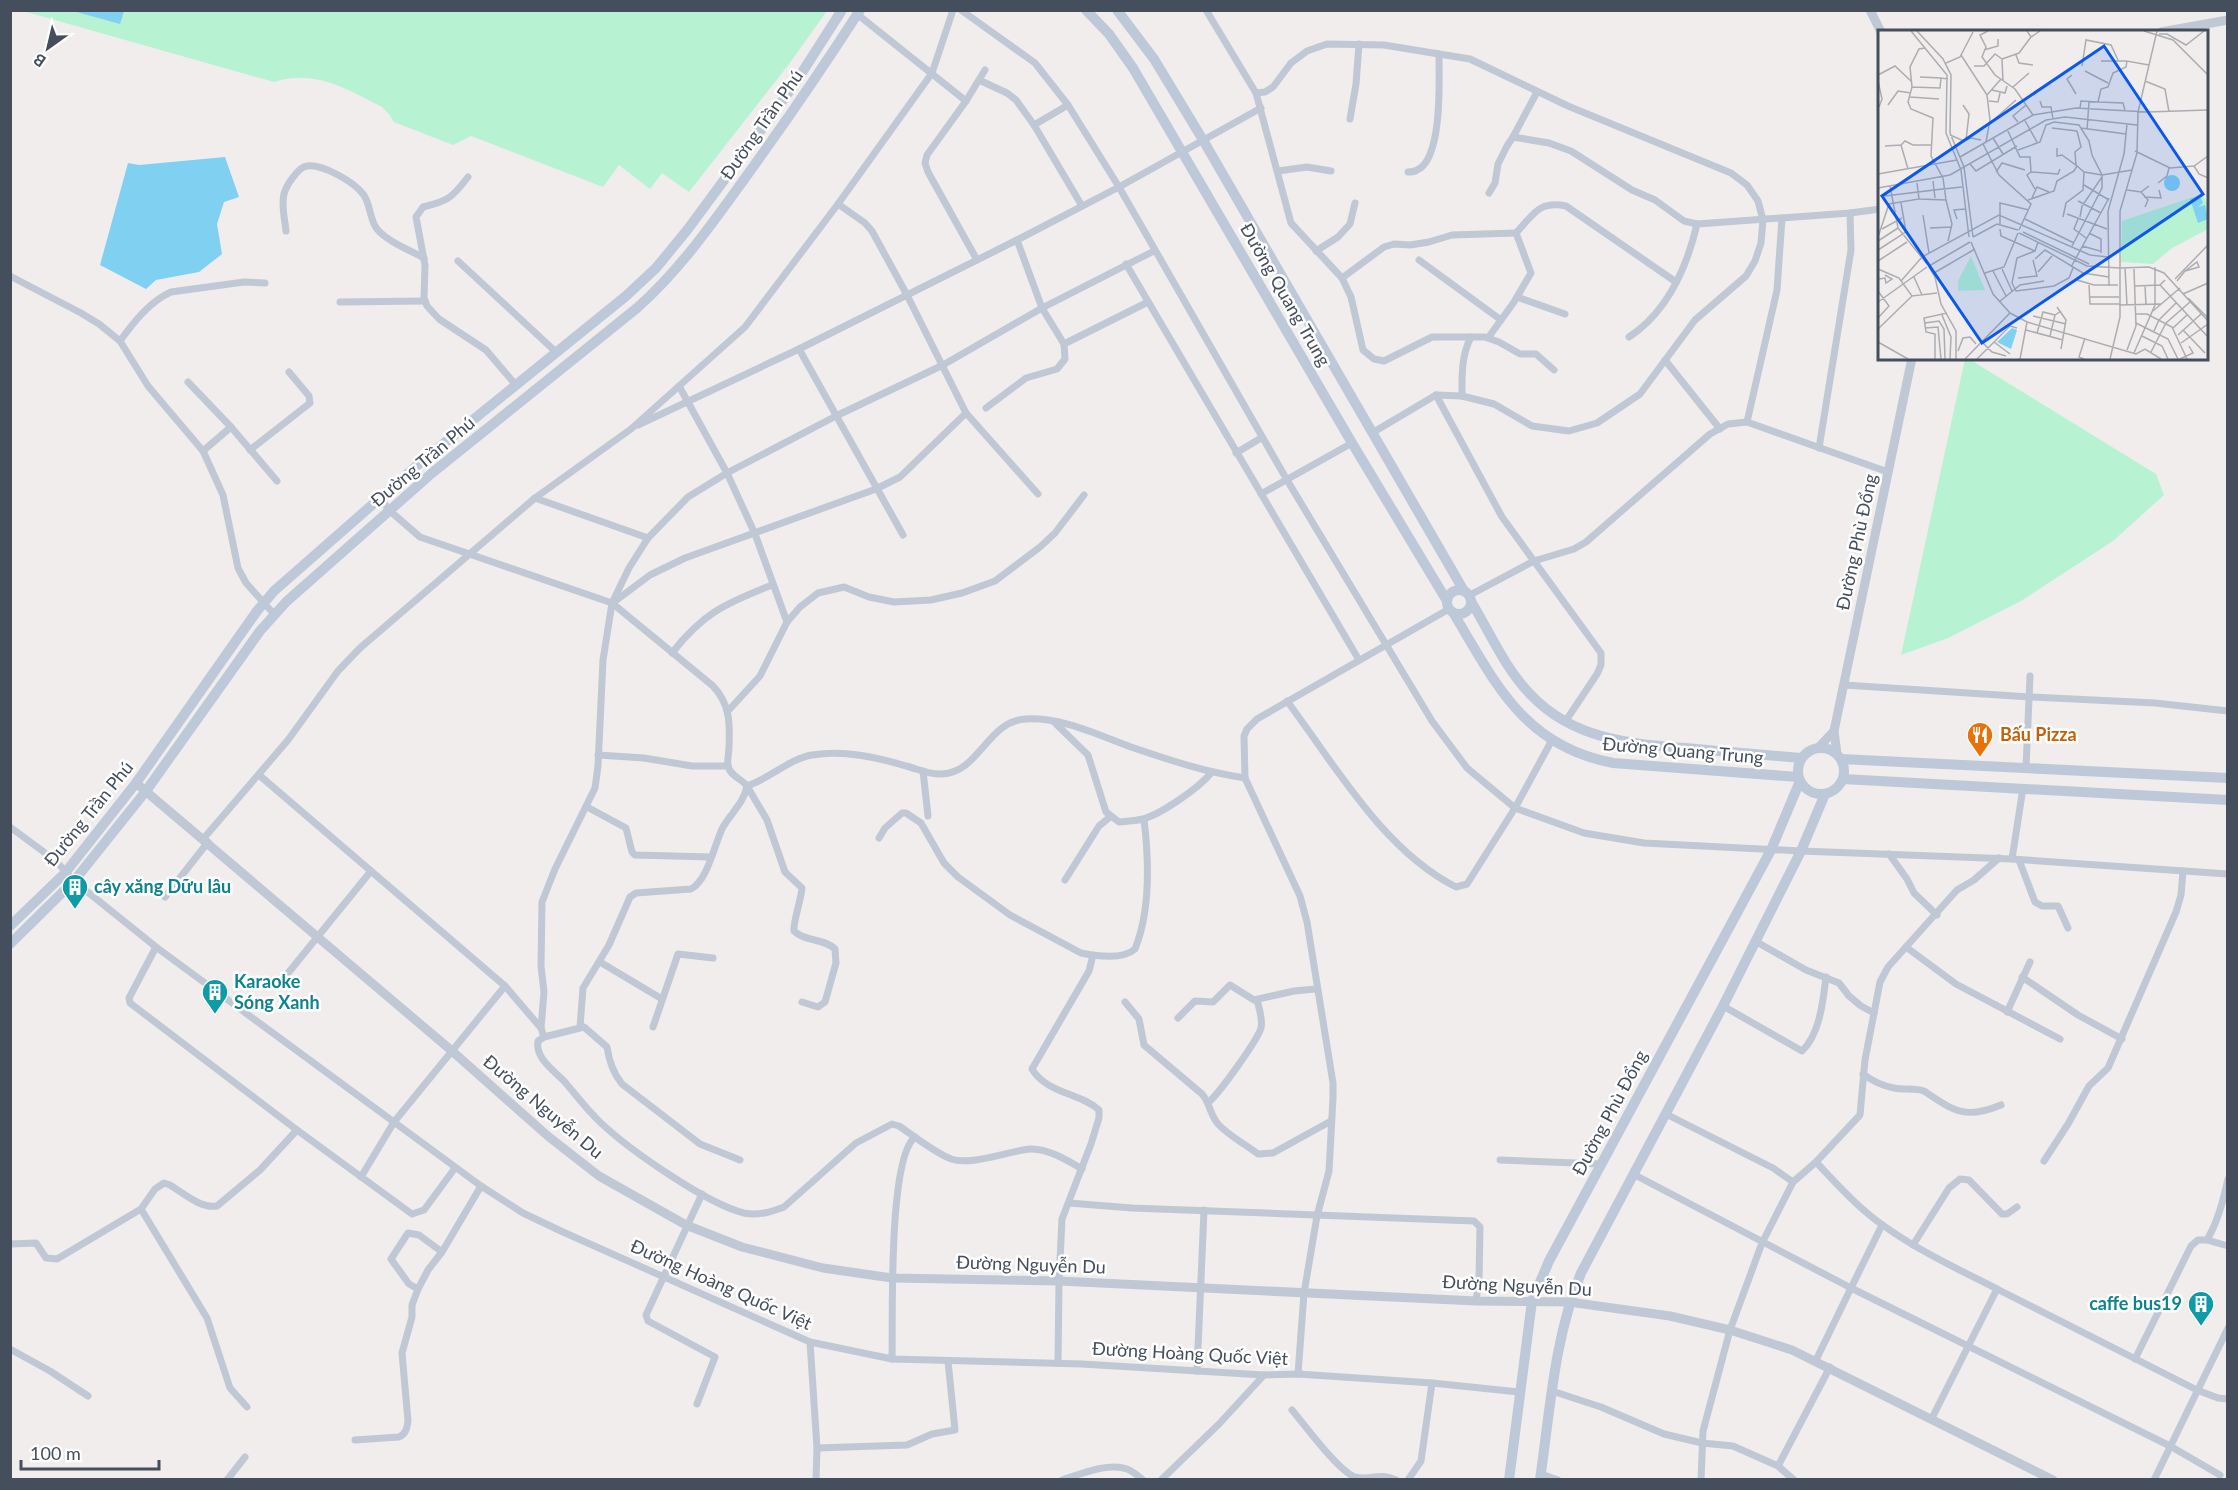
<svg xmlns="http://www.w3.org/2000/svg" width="2238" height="1490" viewBox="0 0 2238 1490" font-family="Lato,sans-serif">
<rect width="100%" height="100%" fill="#f0edec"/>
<!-- green -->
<g fill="#b7f2d3">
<path d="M23 11H827L789 64 689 192 662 173 650 189 619 165 603 187 471 136 453 145 394 122 389 114 382 107C346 89 315 69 274 82Z"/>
<path d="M1965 359H1969L2156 474 2164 495 2113 541 2021 601 1948 638 1901 655Z"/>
</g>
<!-- water -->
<g fill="#80d0f2">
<path d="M73 11H124L120 24Z"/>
<path d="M225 157 239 197 224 202 217 224 222 254 199 272 156 280 146 289 100 265 128 163 139 165Z"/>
</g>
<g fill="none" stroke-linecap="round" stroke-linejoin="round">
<!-- minor -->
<g stroke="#bfc8d4" stroke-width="7">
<path d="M961 10 1035 63 1068 105 1119 187 1287 480 1432 721 1467 768 1515 808 1584 833 1644 843 1801 851 2012 859 2228 874"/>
<path d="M1206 10 1256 93 1291 223 1342 278 1351 297 1363 350 1374 359 1384 361 1432 337H1471"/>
<path d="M857 14 966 101"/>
<path d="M979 80 1007 93 1016 100 1034 125 1082 206"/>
<path d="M1256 93 1265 92 1273 87 1291 63 1307 51 1327 44 1384 45 1439 54 1470 59 1568 106 1731 173 1747 185 1758 201 1763 220 1761 243 1755 261 1746 276 1695 320 1640 394 1597 423 1569 431 1532 426 1494 404 1462 396 1436 395"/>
<path d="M1350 119 1356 84 1359 44"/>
<path d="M1034 125 1068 105"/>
<path d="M1513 137 1549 143 1571 151 1632 190 1655 200 1684 221 1697 224 1850 213 1880 209"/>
<path d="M1278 171 1307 167 1331 171"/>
<path d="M1408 172C1411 172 1414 172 1417 170 1443 159 1439 78 1439 54"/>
<path d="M468 177C452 198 448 201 423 207L416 217 425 265 424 298 427 306 439 319 486 350 515 384"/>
<path d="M1489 193 1495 183 1498 164 1507 146 1513 137 1537 92"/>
<path d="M838 204 865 223 872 231 907 295 966 413 1038 494"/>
<path d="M286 231C285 220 281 205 284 194 286 186 298 167 307 166 323 164 354 182 363 194 371 204 369 219 377 229 388 242 410 250 424 258"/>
<path d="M1316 251 1338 237 1350 224 1355 203"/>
<path d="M977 260 928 172 925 163 927 155 966 101 985 70"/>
<path d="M1419 260 1501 320"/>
<path d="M458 261 556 352"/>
<path d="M1126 264 1359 660"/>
<path d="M10 276 81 313 99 324 120 341 148 386 203 451 223 495 238 568 246 583 274 614"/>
<path d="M1342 278 1384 247 1394 244 1410 245 1429 242 1452 235 1516 233"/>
<path d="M1517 297 1565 314"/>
<path d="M340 302 425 301"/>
<path d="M1629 337C1667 312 1687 267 1697 224"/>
<path d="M1488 338 1514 302 1531 273 1516 233C1533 215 1539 200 1566 206L1676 282"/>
<path d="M120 341C133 323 150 301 171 292L244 282 265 283"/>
<path d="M1064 344 1148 302"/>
<path d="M799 349 903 535"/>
<path d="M1665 360 1720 429"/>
<path d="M188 382 231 427 203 451"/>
<path d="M679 386 727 473 755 534 787 622"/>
<path d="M1462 396C1462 376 1461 356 1471 337H1485L1499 342 1520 354H1536L1554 370"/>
<path d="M986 408 1026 378 1057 369 1065 359 1064 344 1042 308 1017 240"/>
<path d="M1747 422 1777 290 1782 218"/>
<path d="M638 425 799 349 1017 240 1119 187 1261 108"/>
<path d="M231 427 277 481"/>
<path d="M1372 433 1436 395 1502 517 1601 653V665L1597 674 1565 722"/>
<path d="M1819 448 1851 250 1850 213"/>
<path d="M250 450 310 403 309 396 289 372"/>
<path d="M1236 453 1261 438"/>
<path d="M1261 494 1352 443"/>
<path d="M380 498 390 511 420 537 612 603 713 686C730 704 730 723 729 747 729 752 727 760 728 766 730 776 742 779 747 786 744 803 731 813 723 827 714 845 708 880 691 889L636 893 630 897 609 945 583 988 580 1027"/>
<path d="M535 498 648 538"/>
<path d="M1470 595 1534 561 1574 549 1586 542 1710 434 1728 424 1747 422 1888 472"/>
<path d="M614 602 650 575 685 558 876 489 900 477 966 413"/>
<path d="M672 653C703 613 726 603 772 585"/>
<path d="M1844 685 2030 697 2155 703 2228 711"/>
<path d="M1287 701C1335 765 1383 850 1456 887L1467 884 1515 808 1552 740"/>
<path d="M728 711 760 676 787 622 800 607 818 593 844 587 869 597 894 602 931 600 962 593 995 581 1040 547 1055 533 1084 495"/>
<path d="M1055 723 1088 755 1106 812 1119 822C1127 821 1135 821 1143 819 1161 814 1199 788 1211 773"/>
<path d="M598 755 644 758 692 766H728"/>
<path d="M2026 768 2030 676"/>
<path d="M923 771 928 816"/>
<path d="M259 775 505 986 541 1028"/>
<path d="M587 807 626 828 632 852 635 855 711 857"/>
<path d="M10 827 56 861 74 881 156 947 481 1186 523 1213 563 1232 810 1342 892 1359 1082 1364 1264 1375 1298 1374 1432 1383 1519 1392"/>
<path d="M204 838 288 740 338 671 360 648 535 498 631 429 745 327 838 204 932 73 953 10"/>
<path d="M879 838 885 828 902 813H906L921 823 944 863 958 877 1010 915 1081 953C1096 956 1123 960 1135 949 1151 910 1149 861 1144 819"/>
<path d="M1889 854 1907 879 1914 893 1937 915"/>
<path d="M2012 859 2023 788"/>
<path d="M2019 860 2035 902 2042 906H2058L2068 928"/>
<path d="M1065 880 1099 826 1110 817"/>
<path d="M165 897 208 842"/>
<path d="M1755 941 1806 970 1839 983 1849 996 1861 1006 1874 1013"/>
<path d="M156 947 129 998 130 1003 297 1130 412 1214 424 1210 455 1168"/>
<path d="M1906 947 1956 984 2060 1039"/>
<path d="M600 962 662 999"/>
<path d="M2022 977 2078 1015 2122 1039"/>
<path d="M280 983 371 871"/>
<path d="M802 1002 818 1007 825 1002 836 963 835 949C824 938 805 942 794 931 793 922 801 900 802 888L785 872 767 820 747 786C769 779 791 758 812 755 844 750 876 757 906 766 918 769 929 775 942 774 980 772 987 721 1026 719 1062 717 1098 735 1131 747 1169 760 1205 772 1245 778"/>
<path d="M1125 1002 1139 1019 1144 1045 1202 1094C1210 1103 1210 1115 1218 1124 1229 1136 1245 1144 1258 1154L1273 1153 1331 1121"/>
<path d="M1723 1006 1802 1051C1820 1034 1823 1001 1826 977"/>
<path d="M2007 1012 2030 962"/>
<path d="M1178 1018 1195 1001 1213 1002 1230 985 1254 1000 1294 991 1316 989"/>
<path d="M653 1027 678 954 713 958"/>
<path d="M544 1037 541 1028 544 992 541 966 542 902 555 869 595 788 598 766 603 660 612 603 629 568 648 538 688 497 727 473 836 416 943 365 1042 308 1154 251"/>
<path d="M1863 1074C1871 1080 1883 1086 1894 1088 1904 1090 1914 1088 1924 1091 1954 1111 1965 1120 2001 1105"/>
<path d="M1209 1102C1220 1092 1257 1041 1261 1028 1263 1019 1259 1008 1257 1000"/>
<path d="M1666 1114 1773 1168 1793 1182"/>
<path d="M740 1160 700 1144 622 1084C613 1073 609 1061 607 1047L584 1027 544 1037 538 1041C535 1058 553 1070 564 1081 576 1095 587 1110 600 1122 628 1149 707 1204 744 1213 758 1216 771 1212 784 1207L856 1143 892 1124 899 1126C914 1136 935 1153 951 1159 971 1166 1009 1151 1030 1149 1047 1148 1067 1160 1082 1169"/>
<path d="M1500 1160 1601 1164"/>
<path d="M2044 1161 2068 1124 2089 1086 2108 1068 2176 912 2181 895 2183 871"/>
<path d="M1633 1174 1851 1288 1882 1225"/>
<path d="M361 1177 394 1122 505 986"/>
<path d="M1069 1203 1132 1208 1474 1221 1480 1227 1479 1280 1476 1301"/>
<path d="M141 1209 207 1318 230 1388 247 1407"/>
<path d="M2207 1240 2228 1246"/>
<path d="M10 1244 36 1243 46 1258 57 1259 141 1209 155 1189 164 1183 170 1185C183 1193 201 1209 217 1206L260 1170 297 1130"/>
<path d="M1913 1245 1949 1188 1960 1179 1969 1180 2002 1214H2007L2017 1207"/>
<path d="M442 1252 428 1270 418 1289 409 1284 391 1259 408 1233 419 1235 442 1252 481 1186"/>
<path d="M1997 1289C1958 1269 1919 1251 1884 1226 1858 1208 1837 1184 1816 1162L1860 1115 1865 1060 1880 982 1888 967 1957 890 1974 880 1999 858"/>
<path d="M810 1342 817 1448 816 1480"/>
<path d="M10 1349 50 1371 88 1396"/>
<path d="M892 1359C893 1320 888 1158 915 1137"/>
<path d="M2135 1359 2191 1246 2198 1240H2207C2218 1221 2223 1201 2228 1179"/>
<path d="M1816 1360 1851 1288 2170 1446 2220 1475"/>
<path d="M1058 1363 1059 1281 1062 1219 1091 1144 1099 1118V1110C1081 1093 1047 1094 1032 1069L1089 971 1093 955"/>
<path d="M1197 1371 1204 1210"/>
<path d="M1298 1374 1304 1293 1317 1216 1329 1171 1333 1098V1083L1307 922 1300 896 1245 778 1244 736 1247 729 1257 719 1449 609"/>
<path d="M1552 1391 1601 1407 1664 1434 1702 1443 1733 1446 1778 1466 1794 1480"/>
<path d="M697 1404 715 1357 648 1321 646 1315 702 1194"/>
<path d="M1292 1410C1304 1424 1339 1472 1355 1477 1371 1481 1379 1472 1396 1480"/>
<path d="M1932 1418 1997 1289 2197 1390 2218 1398 2228 1399"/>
<path d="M355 1440 399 1437C406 1434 407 1428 408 1421L402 1353 412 1317V1305L418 1289"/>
<path d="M817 1448 907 1445 932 1434 955 1430 948 1361"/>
<path d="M1778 1466 1830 1367"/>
<path d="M1541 1474 1558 1480"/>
<path d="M227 1480 245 1457"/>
<path d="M1062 1480C1081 1474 1108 1462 1127 1469 1133 1471 1138 1476 1143 1480"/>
<path d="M1161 1480 1219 1424 1264 1375"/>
<path d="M1408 1480 1421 1461 1432 1383"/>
<path d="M1701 1480 1703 1431 1730 1330 1762 1243 1793 1182 1816 1162"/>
<path d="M2154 1480 2228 1328"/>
</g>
<!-- tertiary -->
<g stroke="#bfc8d4" stroke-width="9">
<path d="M1870 10 1881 32"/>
<path d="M2161 32 2228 20"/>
<path d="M1819 747 1834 731"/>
<path d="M1837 754 1834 731 1912 358"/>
<path d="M136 783 452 1051 549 1137 599 1176 686 1225 742 1247 823 1268 892 1278 1059 1281 1476 1301 1569 1302 1670 1316 1730 1330 1792 1350 2053 1480"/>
</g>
<!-- secondary -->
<g stroke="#bdc8d8" stroke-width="10">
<path d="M1086 10 1109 34 1133 68 1352 443 1447 601"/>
<path d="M1117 10 1154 59 1203 140 1464 591"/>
<circle cx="1459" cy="602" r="12"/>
<path d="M1472 603C1490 633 1506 670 1531 695 1576 742 1636 744 1696 749 1731 752 1766 755 1801 758"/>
<path d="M1454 614C1496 684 1524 746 1613 763L1798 777"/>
<circle cx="1821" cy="771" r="23"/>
<path d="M1841 759 2228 778"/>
<path d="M1843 779 2228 800"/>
<path d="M10 926 65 873 136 783 257 611 274 591 421 462 626 296 656 268 688 229 794 85 842 10"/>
<path d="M10 944 74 881 146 791 260 631 286 602 432 473 637 308C681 269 714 221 748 174 787 120 824 66 860 10"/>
<path d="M1509 1480 1532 1301 1549 1261 1771 850 1800 781"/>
<path d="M1540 1480C1550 1411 1554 1338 1581 1273L1723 1006 1801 851 1825 794"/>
</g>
</g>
<!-- icons -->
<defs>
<g id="restaurant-pin" transform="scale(1.35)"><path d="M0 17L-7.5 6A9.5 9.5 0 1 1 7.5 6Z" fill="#e8710a" stroke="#fff"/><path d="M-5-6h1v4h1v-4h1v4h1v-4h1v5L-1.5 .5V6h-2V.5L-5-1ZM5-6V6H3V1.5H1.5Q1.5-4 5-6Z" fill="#fff"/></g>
<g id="building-pin" transform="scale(1.35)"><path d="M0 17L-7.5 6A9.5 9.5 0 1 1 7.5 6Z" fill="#0f9aa8" stroke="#fff"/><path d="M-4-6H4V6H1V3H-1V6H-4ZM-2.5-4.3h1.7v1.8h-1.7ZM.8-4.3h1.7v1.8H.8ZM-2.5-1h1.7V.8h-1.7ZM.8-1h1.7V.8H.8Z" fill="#fff"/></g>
</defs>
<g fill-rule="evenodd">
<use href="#restaurant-pin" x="1980" y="735"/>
<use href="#building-pin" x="75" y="887"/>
<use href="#building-pin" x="215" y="992"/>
<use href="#building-pin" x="2201" y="1304"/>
</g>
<g text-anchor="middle" stroke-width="5" stroke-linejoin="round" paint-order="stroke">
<!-- street labels -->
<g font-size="18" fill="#444e5c" stroke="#fff">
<text transform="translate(762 125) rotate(-55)" y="6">Đường Trần Phú</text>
<text transform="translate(1285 295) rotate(60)" y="6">Đường Quang Trung</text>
<text transform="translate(423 462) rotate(-40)" y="6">Đường Trần Phú</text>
<text transform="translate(1857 542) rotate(-78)" y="6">Đường Phù Đổng</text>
<text transform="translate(1683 751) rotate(5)" y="6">Đường Quang Trung</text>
<text transform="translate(89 814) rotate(-51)" y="6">Đường Trần Phú</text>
<text transform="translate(543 1107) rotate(40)" y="6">Đường Nguyễn Du</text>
<text transform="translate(1610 1113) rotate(-62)" y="6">Đường Phù Đổng</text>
<text transform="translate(1031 1265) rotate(2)" y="6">Đường Nguyễn Du</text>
<text transform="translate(721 1285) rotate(24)" y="6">Đường Hoàng Quốc Việt</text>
<text transform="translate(1517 1286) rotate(3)" y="6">Đường Nguyễn Du</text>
<text transform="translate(1190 1354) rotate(3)" y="6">Đường Hoàng Quốc Việt</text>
</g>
<!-- food labels -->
<g font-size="18" font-weight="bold" fill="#c56008" stroke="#fff" text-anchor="start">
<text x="2000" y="741">Bấu Pizza</text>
</g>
<!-- culture labels -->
<g font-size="18" font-weight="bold" fill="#0d838f" stroke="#fff" text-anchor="start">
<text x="94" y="893">cây xăng Dữu lâu</text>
<text x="234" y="988">Karaoke<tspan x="234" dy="21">Sóng Xanh</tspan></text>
<text x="2182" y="1310" text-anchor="end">caffe bus19</text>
</g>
</g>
<!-- overview -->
<g transform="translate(1878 30)">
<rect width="330" height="330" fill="#f0edec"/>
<path d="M324 164 330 175V199L294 218 275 234 243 232 244 191ZM93 226 107 260 80 261V251Z" fill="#b7f2d3"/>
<path d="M286 153a8 8 0 1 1 16 0a8 8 0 1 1-16 0ZM322 166 325 173 320 177 327 175 330 189 320 193 312 169ZM134 298 139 300 133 319 119 312Z" fill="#80d0f2"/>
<path fill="none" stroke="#abadb2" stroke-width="1.5" d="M33 1 69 45 68 103 83 140 91 207M39 1 65 29 73 45 72 103 86 137 95 207M110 1 102 5 108 17 104 27 117 45 137 59 155 85M149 1 153 7 162 1M266 1 295 10 330 45M281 4H289L308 15 326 1M106 20 120 16V9M83 25 109 65 112 90 108 112M138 25 141 33 155 35M223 31H249M68 33 82 27 95 2M96 36H106L117 24 124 29M204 36 208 10 233 15 240 30M207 41 230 53M0 45 17 36 34 52M194 45 189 49 198 64M42 47 63 48M0 51 4 69 1 77M125 51 124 29 141 23 153 7M267 51 287 59 291 82M34 57 32 37 41 19 47 18M135 57 151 43M114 60 127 63 129 56M109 65 123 49M32 67 61 69M111 71 120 72 122 63M162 71 164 77H173L175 89M220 72 223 59 230 57 235 43 248 37 249 31 271 35M10 75 20 61 33 63M85 75 91 84 88 110M202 78 203 71 220 72 245 73 247 80M146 89 159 112M140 92 135 86 148 75M112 93 138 70M174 98 199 101M203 98 248 104M129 99 142 127H152L153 142 149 145 157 159M209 100 211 72M199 101 203 117 197 122 198 135 206 142 224 145 254 140M72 105 86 111 93 108 103 110M115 108 125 124M105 114 121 145 153 174 141 200M23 115 27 111 35 115H54M7 116 23 115 30 139M140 120 162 112 168 95 176 92 201 95 211 111 214 125 224 145V158L194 216M257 121 292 138 316 136 330 126M82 127 155 85 198 78 269 82 330 80M92 134 98 141 139 116M316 136 321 144 330 148M118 142 124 133 147 140M153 142 180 144 182 139M0 144 79 130M280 153 289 146 291 138M206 155 231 170M12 156 20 198 49 234M0 158 72 145 168 90 187 87 259 95M249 160 263 162 271 156M263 162 270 170 267 177M7 166 56 160 55 151M266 167 283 168 281 160M57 168 56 160 84 157M154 168 159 157 171 162M41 169 68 170 74 194 70 211M68 170 65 148 53 126 55 88 33 79 30 72 34 57 62 58 63 48 70 49M150 170 176 161 179 151 196 141 199 136 184 125 179 126V118M200 171 223 183M189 184 229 199M45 185 51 223M185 187 188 173 205 160 206 142M202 187 204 176 224 147M79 189 76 180 87 179M147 189 196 213M200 189 196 199 208 208M122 194V173L151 180M52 198 73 197M4 199 24 188M122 199 123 206 157 221 160 212M145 202 211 234M141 203 209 236 242 238M211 203 223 209V223M0 207 11 174 41 169 39 153M95 207 119 194 140 200M0 211 20 198M93 212 115 264 132 283M204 216 222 221M0 220 28 202 23 173M157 221 139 228 134 253 138 261 176 256 191 248 195 238M157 229 167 220 205 243 231 247M0 231 29 212M51 236 92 212M51 237 57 247 63 274 78 301V329M193 237 231 168M242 238 271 237 286 243 330 291M247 238 249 275M0 239 21 248 34 266 59 263M124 239 134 261M115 241 128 266M160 242 174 226M56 243 97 219M107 243 126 237 140 203M205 243 199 250 216 255H240M36 247 44 265M140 248 159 246 155 230M1 249 7 248 8 253 14 249 7 245M297 249 330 215M23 251 44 227 121 185 212 225 230 227M299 251 307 241 321 237 319 232 307 241M211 255 212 274H241M282 255 329 306M231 256 230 181 246 124 249 94M257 256 282 255 287 250M267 256 268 275M0 260V238M0 261 11 276 0 288M305 264 330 253M212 267H241M310 268 330 288M0 272 49 237M121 272 142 255 166 251M241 275 283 274M179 277 188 290 183 319M275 281 302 258M258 284H269L294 297 309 329M64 285 73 307 72 329M155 286 188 294M47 293 61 291 66 299 67 329M258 293 290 309 300 329M47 298 60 297 63 329M295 298 309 285M0 299 34 266M148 300 185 310M305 300 327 323M276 301 281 290 298 273M159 303 165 282 177 285 183 281M300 305 323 284M172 306 177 285M264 306 284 316 290 329M103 311 114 322 128 326M0 312 30 329M116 312 132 324M303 313 330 294M249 320 258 296 256 239M80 321 85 308 92 307 98 314M273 322 288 293 312 272M256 323 277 275V237M57 329V304L48 302 46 288 69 283M87 329 132 283 149 292 258 324 267 319 283 329M99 329 132 296 139 298M142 329 149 292M206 329 201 327 207 308M232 329 242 287V181L259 123 260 82 279 1M302 329 315 323 311 316"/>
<path fill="#0b59eb" fill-opacity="0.15" stroke="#0b59eb" stroke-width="3" d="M226 16 325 164 104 313 4 166Z"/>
<rect width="330" height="330" fill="none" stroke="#444e5c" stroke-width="3"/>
</g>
<!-- border -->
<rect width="2238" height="1490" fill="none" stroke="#444e5c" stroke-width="24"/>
<!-- north arrow -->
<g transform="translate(48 48) rotate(214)" stroke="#ffffff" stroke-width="4.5" paint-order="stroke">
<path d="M0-4.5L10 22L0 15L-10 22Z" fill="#444e5c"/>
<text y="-9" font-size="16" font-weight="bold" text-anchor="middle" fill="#444e5c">B</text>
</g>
<!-- scale -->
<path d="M21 1460v9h138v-9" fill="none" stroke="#444e5c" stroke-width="3"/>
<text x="30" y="1460" font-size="18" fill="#444e5c" stroke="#ffffff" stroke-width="4.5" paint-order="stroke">100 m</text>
</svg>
